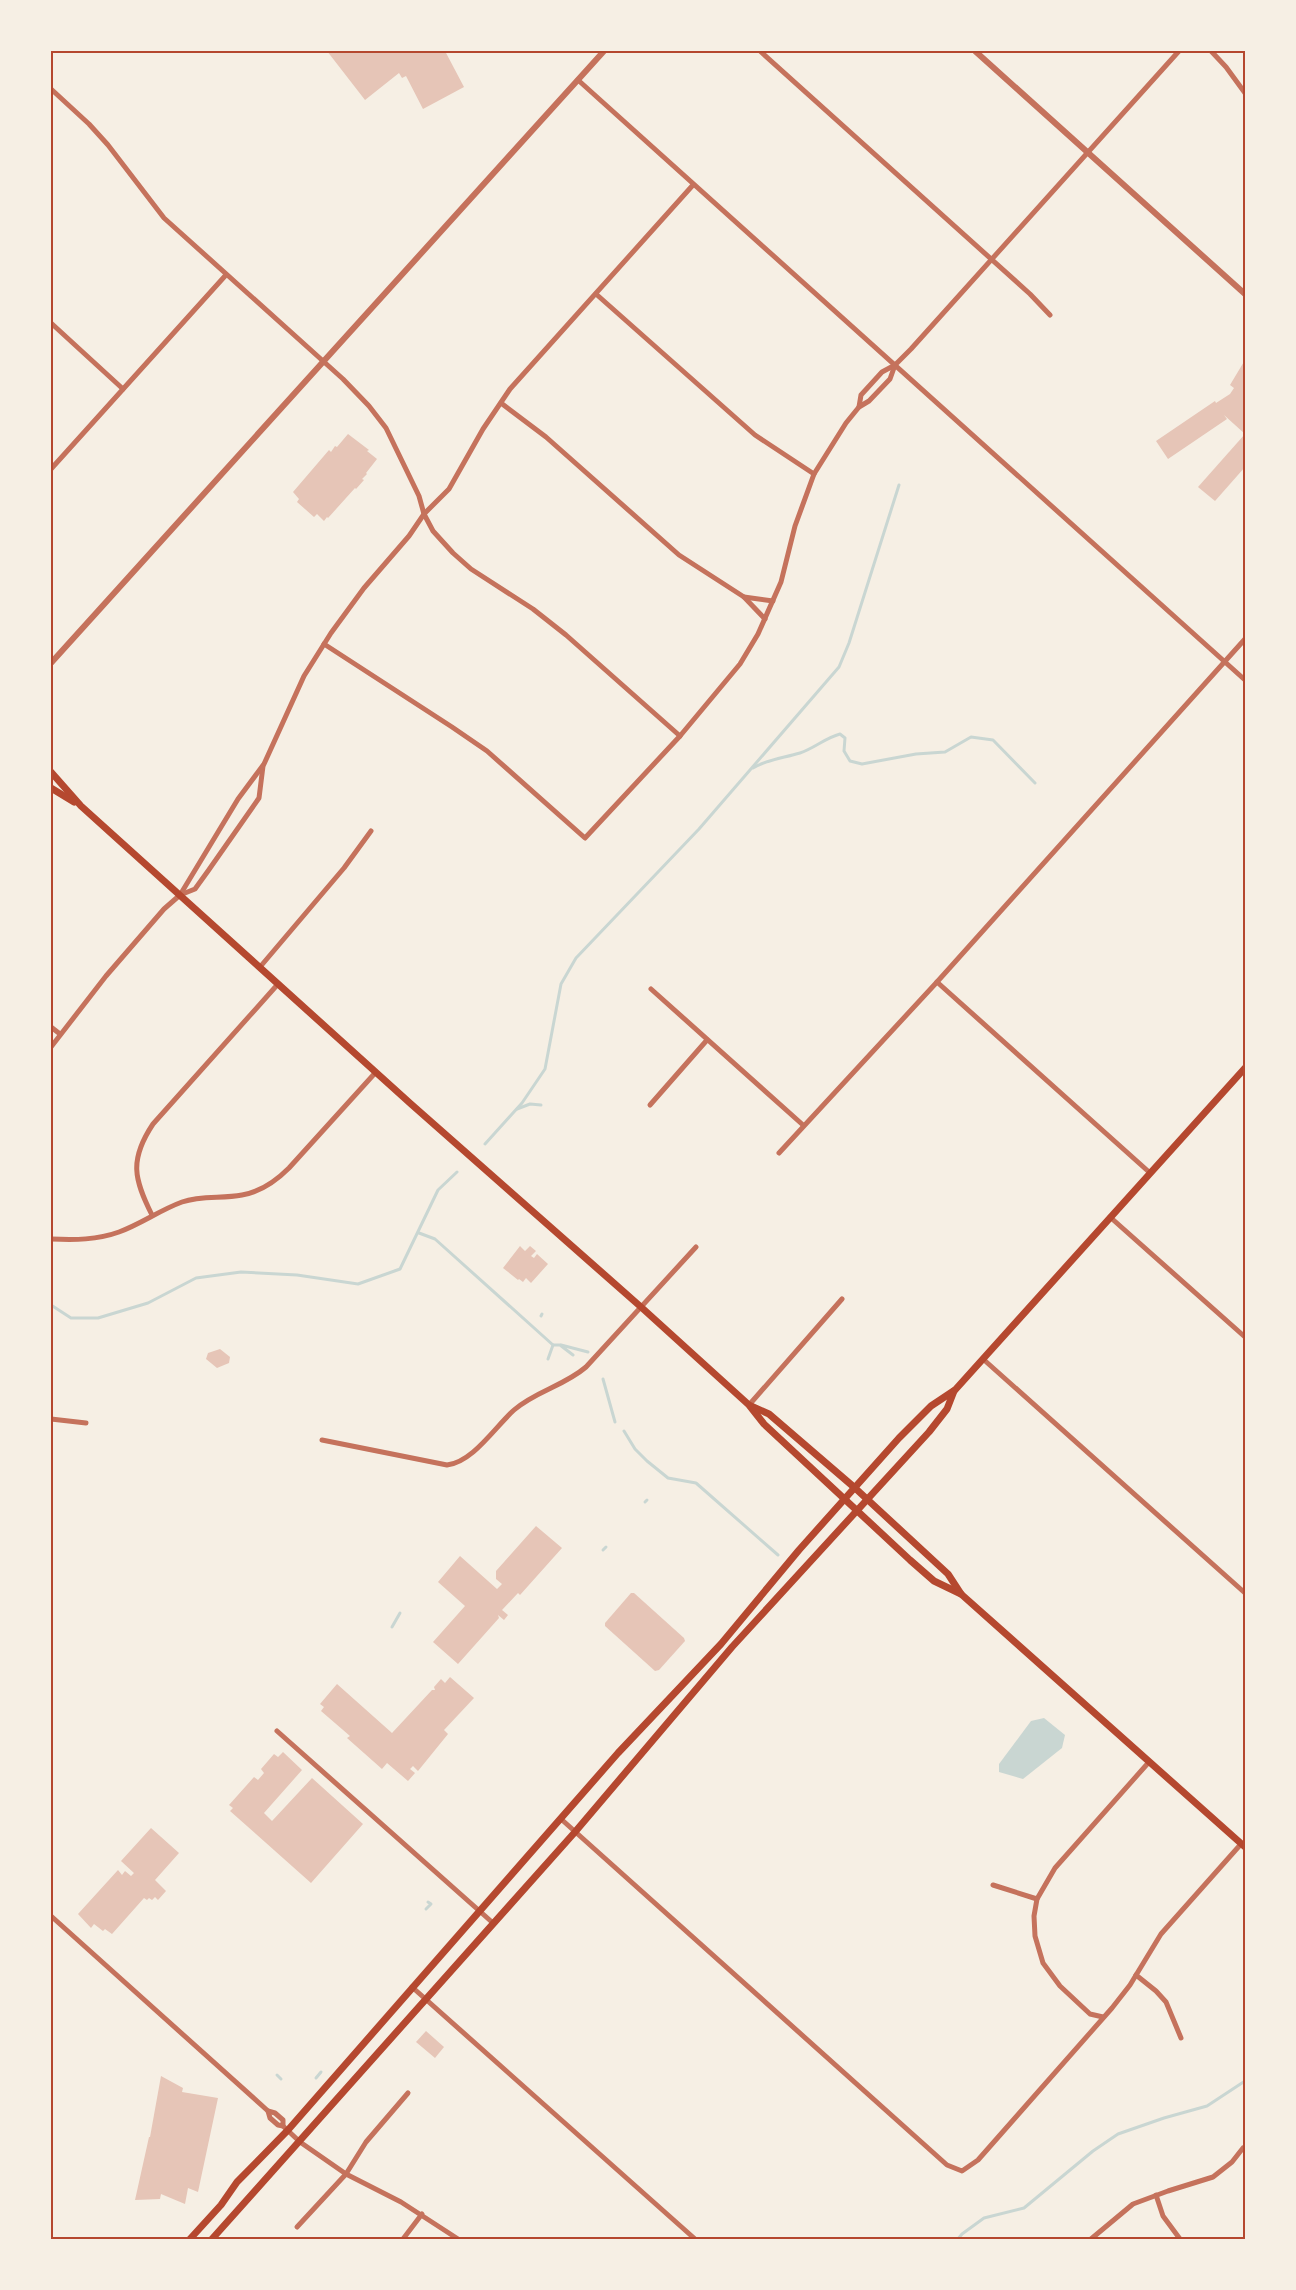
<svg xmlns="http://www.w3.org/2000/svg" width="1296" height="2290" viewBox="0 0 1296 2290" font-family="Mulish,sans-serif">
<rect width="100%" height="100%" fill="#f6efe4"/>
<!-- water -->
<path fill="#c9d6d2" d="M1044 1718 1065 1735 1062 1748 1023 1779 999 1772V1764L1031 1721Z"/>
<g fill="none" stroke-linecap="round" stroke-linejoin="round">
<!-- stream -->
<g stroke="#c9d6d2" stroke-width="3">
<path d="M753 768C768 759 784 758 800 753 815 748 825 738 840 734L845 738 844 751 850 761 862 764 916 754 945 752 971 737 993 740 1035 783"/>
<path d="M517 1109 530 1104 541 1105"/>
<path d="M485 1144 522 1103 545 1069 561 984 576 958 699 829 839 667 849 643 899 485"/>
<path d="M419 1233 435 1239 553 1345H560L573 1355"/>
<path d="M51 1305 71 1318H98L148 1303 196 1278 241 1272 297 1275 358 1284 400 1269 438 1190 457 1172"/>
<path d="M541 1316 542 1314"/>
<path d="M561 1345 588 1352"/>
<path d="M548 1359 553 1345"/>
<path d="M603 1379 615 1422"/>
<path d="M624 1431 635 1449 647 1461 668 1478 696 1483 778 1555"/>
<path d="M645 1502 647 1500"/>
<path d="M603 1550 606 1547"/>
<path d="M392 1627 400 1613"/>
<path d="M426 1909 431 1904 428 1902"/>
<path d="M277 2075 281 2079"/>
<path d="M316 2078 321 2072"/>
<path d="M958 2239 962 2234 984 2218 1024 2208 1093 2151 1118 2134 1164 2118 1207 2106 1245 2081"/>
</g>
</g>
<!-- building -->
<g fill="#e6c5b7">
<path d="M327 51H445L464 87 423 109 406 76 402 78 399 73 365 100Z"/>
<path d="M1245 360V434L1224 415 1227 419 1168 459 1156 441 1215 401 1216 403 1230 394 1234 388 1230 385Z"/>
<path d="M348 434 369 450 367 451 377 459 366 473 367 474 362 479 364 480 356 489 355 488 328 518 327 517 324 521 317 514 314 517 297 502 299 499 293 492 329 450 331 452 335 446 337 447Z"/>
<path d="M1245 434V467L1215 501 1198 487Z"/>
<path d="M520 1246 525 1251 530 1246 536 1251 531 1256 534 1258 537 1254 548 1264 531 1283 526 1278 523 1282 519 1279 518 1280 503 1268Z"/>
<path d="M220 1349 230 1357 229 1363 217 1368 206 1359 208 1353Z"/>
<path d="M536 1526 562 1548 520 1595 518 1593 502 1610 508 1615 504 1620 498 1615 499 1618 458 1664 433 1642 465 1606 438 1582 460 1556 497 1589 502 1584 496 1579V1571Z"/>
<path d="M631 1593H634L684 1638 685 1641 659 1670 655 1671 605 1626V1623Z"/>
<path d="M450 1677 474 1698 444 1730 448 1734 418 1771 413 1766 410 1769 415 1773 408 1781 387 1763 382 1769 347 1738 350 1736 321 1711 324 1707 320 1704 337 1684 392 1733 432 1690H435L434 1687 441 1679 445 1683Z"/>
<path d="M283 1752 302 1770 264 1813 272 1821 312 1778 363 1824 311 1883 230 1811 233 1808 229 1805 254 1777 258 1780 264 1773 261 1769 274 1754 278 1757Z"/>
<path d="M151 1828 179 1853 155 1880 166 1891 158 1900 155 1897 152 1900 149 1898 147 1900 144 1898 112 1934 105 1929 103 1931 94 1924 91 1928 78 1914 118 1870 122 1875 125 1871 131 1876 134 1873 121 1861Z"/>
<path d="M426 2031 444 2047 435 2058 416 2042Z"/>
<path d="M161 2076 183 2088 182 2092 218 2098 198 2192 188 2188 185 2204 161 2194 160 2199 135 2200 149 2137H150Z"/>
</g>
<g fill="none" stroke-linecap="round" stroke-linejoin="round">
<!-- minor -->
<g stroke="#c5725c" stroke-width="5">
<path d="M760 51 1030 294 1050 315"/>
<path d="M1211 51 1226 67 1245 93"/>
<path d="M578 80 1245 680"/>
<path d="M51 89 89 124 108 145 164 218 343 379 369 406 386 428 419 496 424 514 433 531 453 553 471 569 533 609 566 635 680 736"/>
<path d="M596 294 755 435 814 474"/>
<path d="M51 323 123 389"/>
<path d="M501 403 546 437 679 555 744 597 765 619"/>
<path d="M859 407 861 395 882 372 895 365 911 349 1179 51"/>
<path d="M51 469 225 276"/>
<path d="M744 597 773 601"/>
<path d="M324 644 452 727 487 751 585 838 680 736 740 664 758 634 781 582 795 526 814 474 846 423 859 407 869 401 890 379 895 365"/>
<path d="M180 895 238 799 264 764 304 676 331 633 364 588 409 536 424 514 449 489 483 429 510 389 693 185"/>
<path d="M260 967 344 868 371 831"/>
<path d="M937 982 1149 1172"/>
<path d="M651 989 803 1125"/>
<path d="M51 1027 60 1034"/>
<path d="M51 1047 106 976 164 909 180 895 195 889 208 871 259 798 263 766"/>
<path d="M650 1105 707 1040"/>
<path d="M779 1153 937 982 1245 639"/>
<path d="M152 1215C134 1179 129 1160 153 1124L278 984"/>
<path d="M1110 1217 1245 1337"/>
<path d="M51 1239C75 1240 97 1240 119 1232 141 1224 160 1210 182 1202 202 1195 222 1199 242 1195 260 1192 276 1181 289 1168L376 1072"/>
<path d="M983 1359 1245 1593"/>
<path d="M749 1405 842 1299"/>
<path d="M51 1419 86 1423"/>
<path d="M322 1440 447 1465C473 1462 495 1427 514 1410 536 1391 564 1386 586 1367L696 1247"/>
<path d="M277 1731 493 1923"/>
<path d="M561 1819 947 2165 962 2171 978 2160 1112 2008 1130 1985 1161 1934 1241 1844"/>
<path d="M993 1885 1037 1899"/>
<path d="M51 1916 268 2111 275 2113 283 2120V2126"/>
<path d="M1136 1975 1156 1991 1166 2002 1181 2038"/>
<path d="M412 1987 695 2239"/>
<path d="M1103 2017 1090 2014 1060 1986 1043 1963 1035 1936 1034 1916 1037 1899 1055 1868 1149 1762"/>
<path d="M268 2111 270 2118 278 2125 283 2126 300 2142 346 2174 401 2202 458 2239"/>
<path d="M1156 2195 1163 2216 1180 2239"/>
<path d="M297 2227 346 2174 366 2142 408 2093"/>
<path d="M403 2239 422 2214"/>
<path d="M1091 2239 1133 2204 1168 2191 1213 2177 1232 2162 1243 2148"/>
</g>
<!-- tertiary -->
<g stroke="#c5725c" stroke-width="6">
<path d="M975 51 1245 294"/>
<path d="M51 663 604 51"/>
</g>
<!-- secondary -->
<g stroke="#b5482f" stroke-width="7">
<path d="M51 772 81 806 411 1104 641 1307 749 1405 764 1424 910 1560 934 1581 961 1594"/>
<path d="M51 788 74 802"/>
<path d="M751 1406 769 1414 855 1488 948 1574 961 1594 1245 1847"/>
<path d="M190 2239 221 2205 237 2182 288 2130 618 1753 721 1644 799 1550 899 1438 931 1406 955 1390 1245 1068"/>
<path d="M212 2239 575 1832 732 1647 929 1432 947 1409 954 1391"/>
</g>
</g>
<!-- border -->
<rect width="1296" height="2290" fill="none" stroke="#f6efe4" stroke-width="105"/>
<rect x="52" y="52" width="1192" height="2186" fill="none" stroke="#b5482f" stroke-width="2"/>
</svg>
